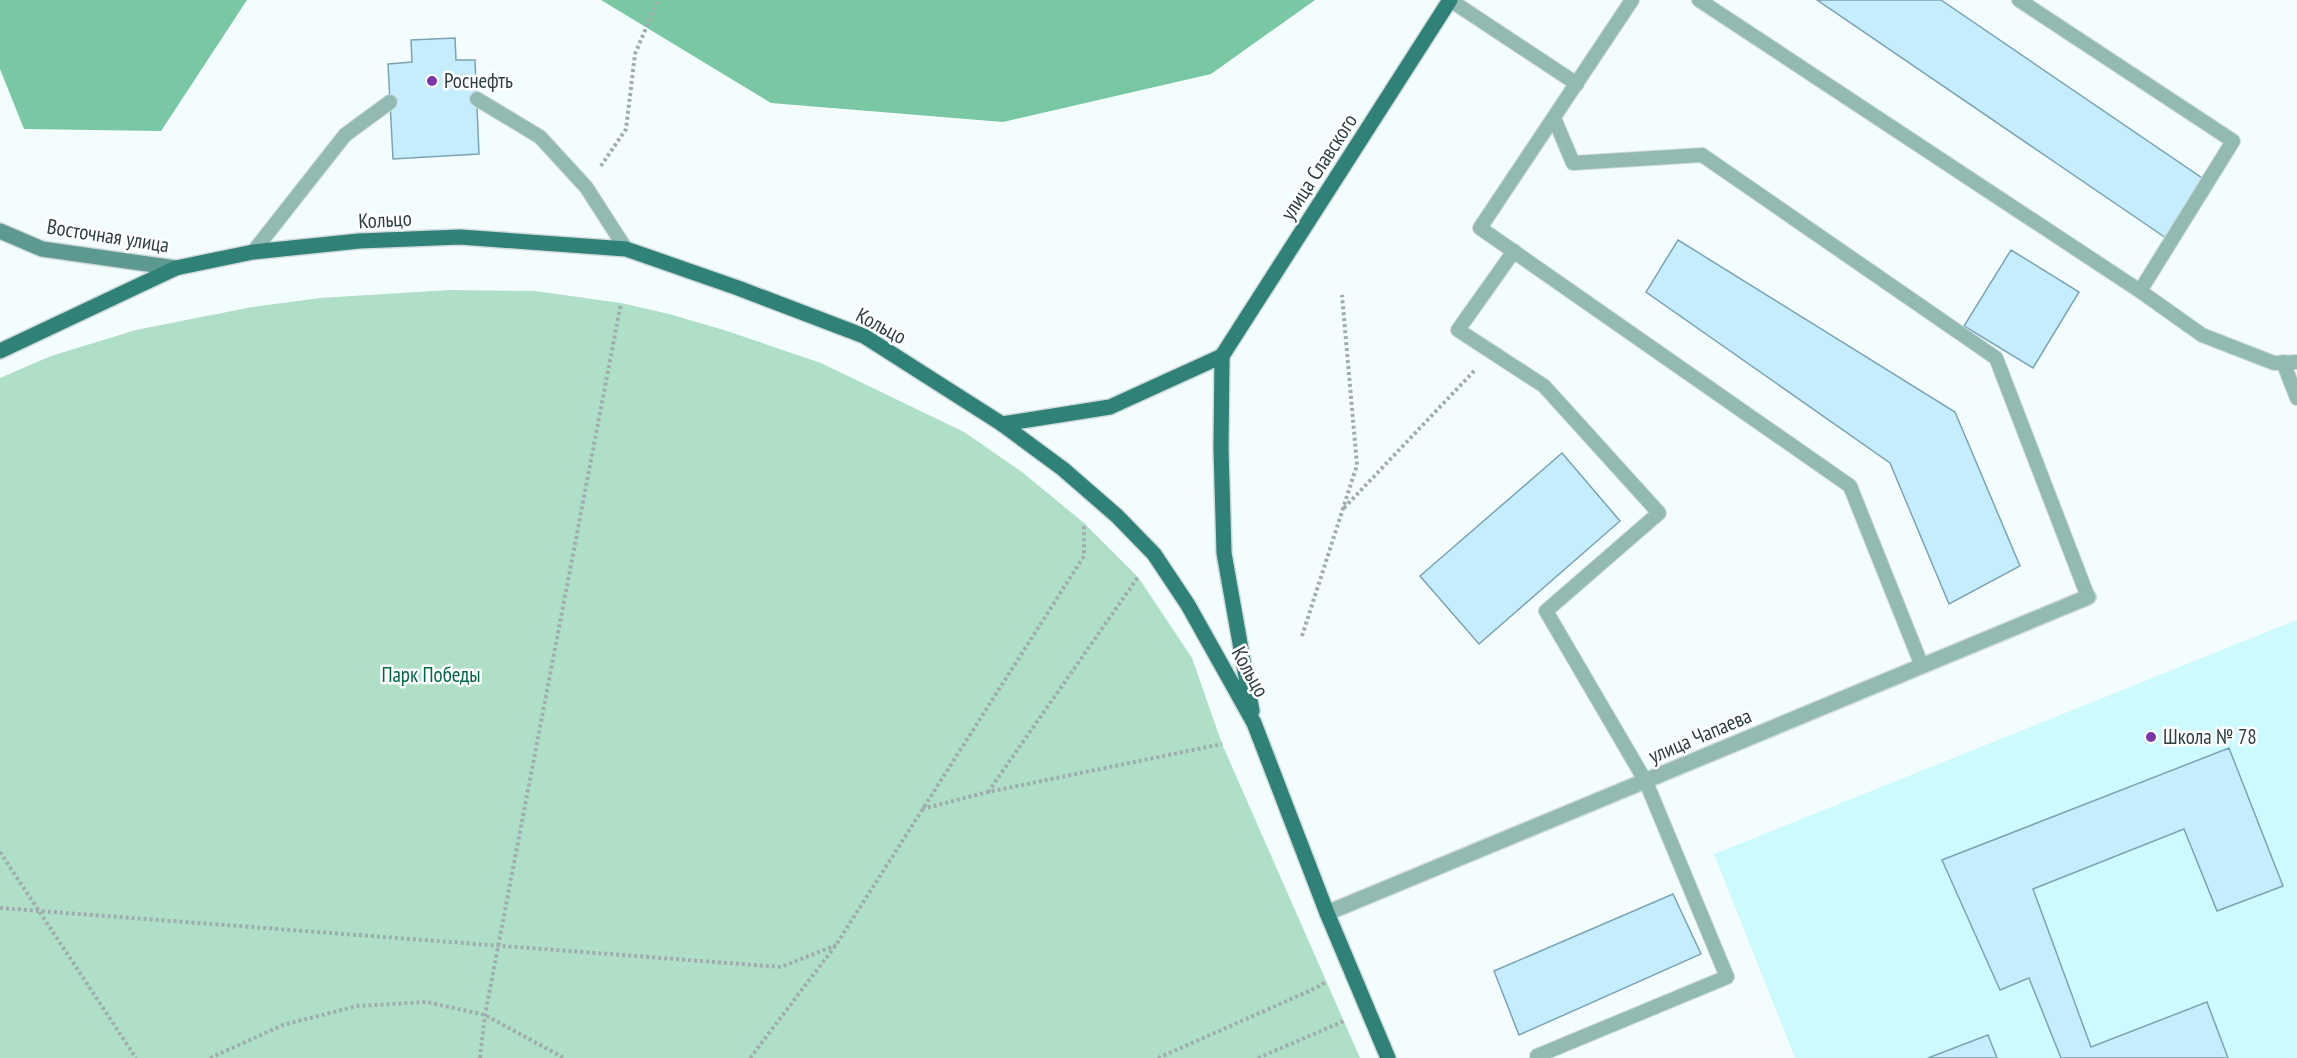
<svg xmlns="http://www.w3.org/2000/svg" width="2297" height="1058" viewBox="0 0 2297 1058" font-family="'PT Sans Narrow',sans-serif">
<rect width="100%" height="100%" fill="#f4fdfe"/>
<!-- built -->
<path fill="#cdfaff" d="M2297 620V1058H1795L1714 854Z"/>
<!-- green -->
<path fill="#b0dfc8" d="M450 290 535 291 621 303 669 314 724 330 821 363 964 432 1022 472 1084 523 1138 577 1192 658 1222 744 1360 1058H0V378L51 356 136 330 252 307 320 298Z"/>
<!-- forest -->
<g fill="#79c7a3">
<path d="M0 0H247L161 131 24 129 0 69Z"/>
<path d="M601 0H1315L1211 74 1003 122 771 103Z"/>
</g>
<!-- building -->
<g fill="#c5edfe" stroke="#7da3b3" stroke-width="1.5">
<path d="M1817 0H1941L2205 180 2166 238Z"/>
<path d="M455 38 456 60H475L479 154 393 159 388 64 412 62 411 40Z"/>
<path d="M1678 240 1955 412 2020 566 1949 604 1890 463 1646 292Z"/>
<path d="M2011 250 2079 292 2033 368 1964 326Z"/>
<path d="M1562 453 1620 521 1479 644 1420 576Z"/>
<path d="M2229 748 2283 886 2217 911 2184 829 2033 889 2091 1047 2207 1002 2228 1058H2061L2029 978 2000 990 1942 860Z"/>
<path d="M1673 894 1701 954 1519 1035 1494 971Z"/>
<path d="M1988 1035 1997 1058H1928Z"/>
</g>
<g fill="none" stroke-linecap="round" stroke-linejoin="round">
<!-- lane casing -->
<g stroke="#d0dbdc" stroke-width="16">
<g id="lane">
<path d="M1450 0 1577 84"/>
<path d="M1632 0 1480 228 1850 486 1922 666"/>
<path d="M1699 0 2140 291 2202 335 2274 363 2297 362"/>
<path d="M2019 0 2233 141 2140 291"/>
<path d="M477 99 540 137 586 187 626 249"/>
<path d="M1554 118 1573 163 1702 155 1996 358 2088 597"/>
<path d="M1514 251 1458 330 1544 386 1659 513 1546 611 1646 782 1727 977 1537 1056"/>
<path d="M253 252 345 135 390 102"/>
<path d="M2283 362 2297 398"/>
</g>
</g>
<!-- street casing -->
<g stroke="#d0dbdc" stroke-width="18">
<path id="street" d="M1327 913 2088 597"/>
</g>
<!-- secondary casing -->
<g stroke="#d0dbdc" stroke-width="18">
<path id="secondary" d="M0 231 42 249 176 268"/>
</g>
<!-- primary casing -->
<g stroke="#d0dbdc" stroke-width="18">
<g id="primary">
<path d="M0 351 176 268 253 252 359 241 460 237 626 249 738 288 864 336 1002 424 1063 469 1117 516 1154 554 1188 605 1254 723 1327 913 1388 1058"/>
<path d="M1222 356 1450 0"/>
<path d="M1222 356 1221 449 1224 553 1252 711"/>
<path d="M1002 424 1110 407 1222 356"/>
</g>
</g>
<!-- path -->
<g stroke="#a0adae" stroke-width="4" stroke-dasharray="3 3" stroke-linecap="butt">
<path d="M601 166 626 129 635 54 658 0"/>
<path d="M1344 508 1475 370"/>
<path d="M1302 636 1357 465 1342 295"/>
<path d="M988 792 1138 577"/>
<path d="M922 809 988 792 1222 744"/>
<path d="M0 852 136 1058"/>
<path d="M0 908 781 967 836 945"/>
<path d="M210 1058 283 1025 357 1006 427 1002 485 1015 564 1058"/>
<path d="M480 1058 485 1015 621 303"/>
<path d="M750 1058 836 945 1084 556V523"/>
<path d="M1158 1058 1316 988 1327 981"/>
<path d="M1258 1058 1344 1021"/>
</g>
<!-- lane -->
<use href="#lane" stroke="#93b9b3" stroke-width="14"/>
<!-- street -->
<use href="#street" stroke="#93b9b3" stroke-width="15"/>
<!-- secondary -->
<use href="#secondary" stroke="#5d9990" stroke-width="15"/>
<!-- primary -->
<use href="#primary" stroke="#308177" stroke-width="15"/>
</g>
<!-- markers -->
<g fill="#7a35a8" stroke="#fff" stroke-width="2">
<circle cx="432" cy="81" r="6"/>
<circle cx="2151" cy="737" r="6"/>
</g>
<g text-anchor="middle" stroke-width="5" stroke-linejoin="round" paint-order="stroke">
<!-- poi labels -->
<g font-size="21" fill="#2d3f41" stroke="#fff" text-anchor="start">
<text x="444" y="88">Роснефть</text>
<text x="2163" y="744">Школа № 78</text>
</g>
<!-- street labels -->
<g font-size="21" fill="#2d3f41" stroke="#fff">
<text transform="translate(1319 167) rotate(-57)" y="7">улица Славского</text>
<text transform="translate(385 220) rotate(-3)" y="7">Кольцо</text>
<text transform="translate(108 236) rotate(9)" y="7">Восточная улица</text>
<text transform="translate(881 326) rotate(28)" y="7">Кольцо</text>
<text transform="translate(1250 672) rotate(61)" y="7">Кольцо</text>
<text transform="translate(1700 736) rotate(-23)" y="7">улица Чапаева</text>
</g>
<!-- park labels -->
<g font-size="21" fill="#006747" stroke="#fff">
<text x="431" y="682">Парк Победы</text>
</g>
</g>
</svg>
